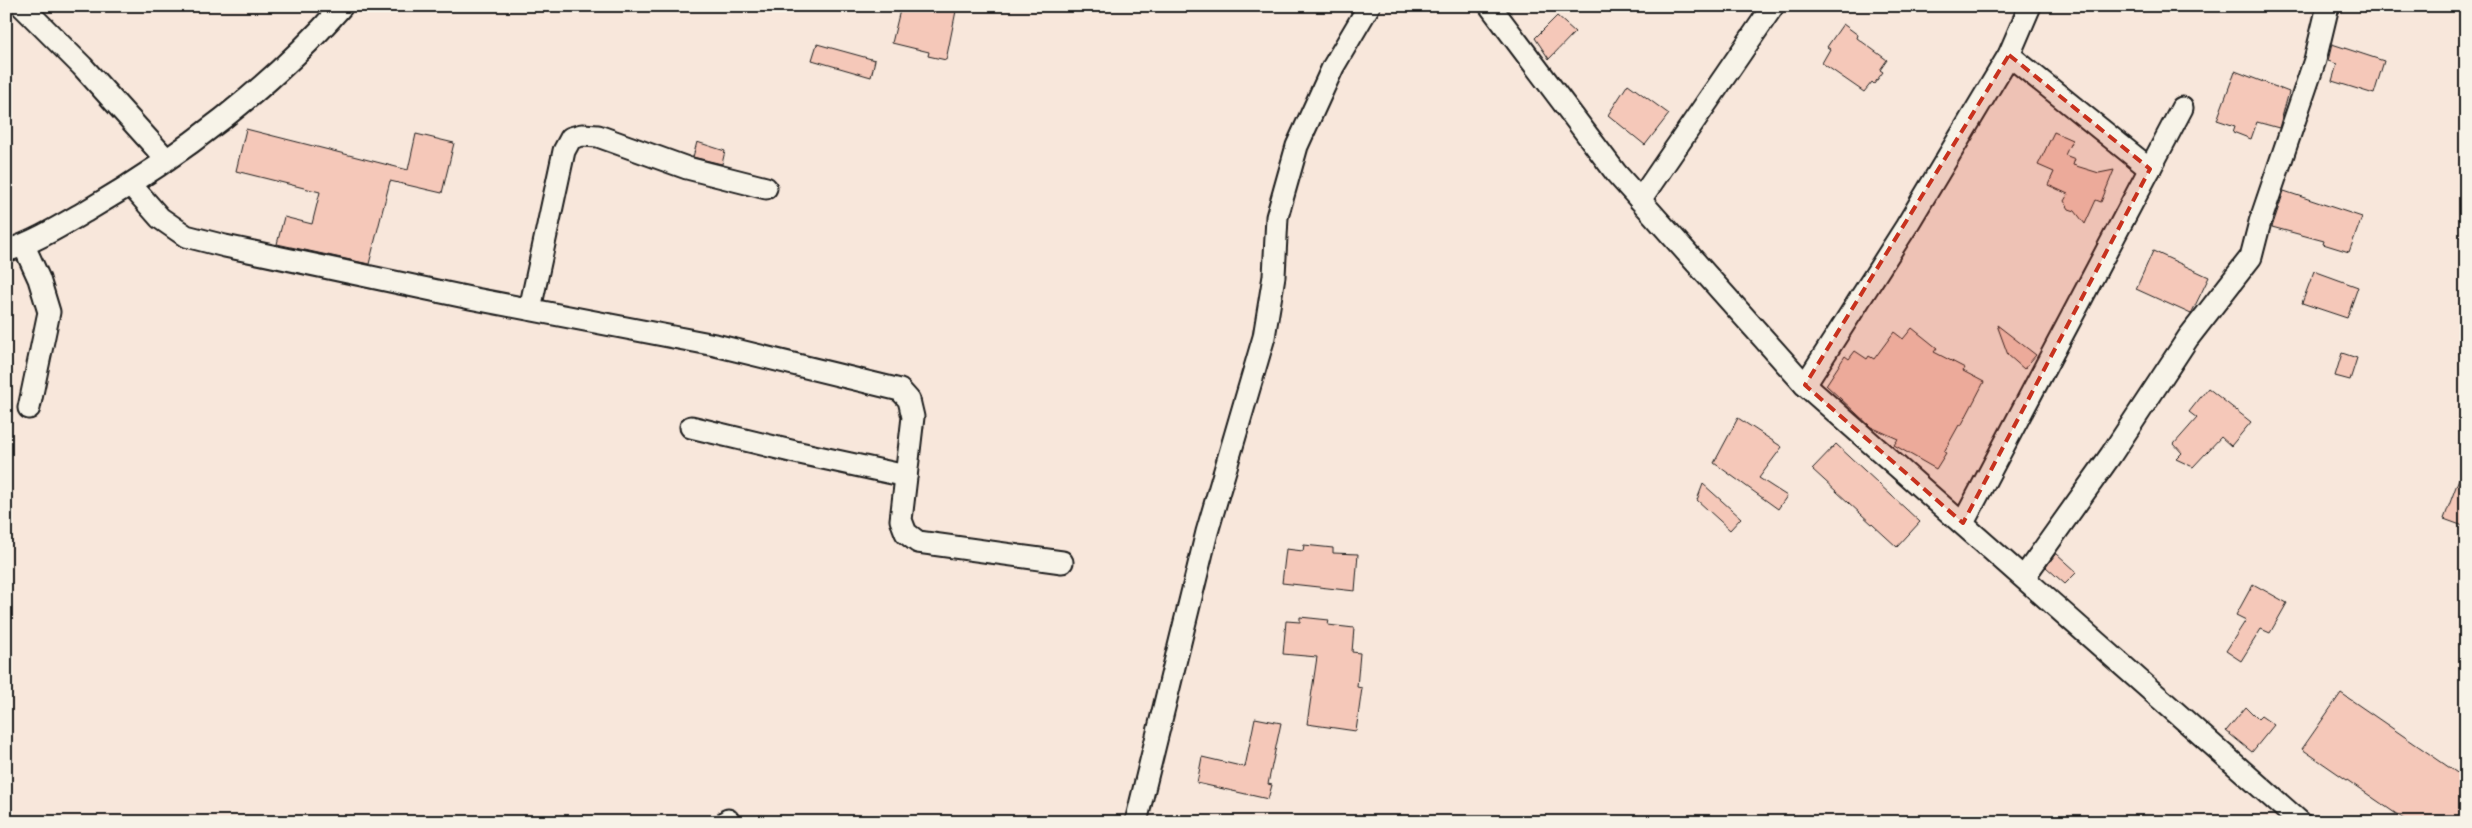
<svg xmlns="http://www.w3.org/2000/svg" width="2472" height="828" viewBox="0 0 2472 828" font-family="'Comic Neue',sans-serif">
<rect width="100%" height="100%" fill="#f8e7db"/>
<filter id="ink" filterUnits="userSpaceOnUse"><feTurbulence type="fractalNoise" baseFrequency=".02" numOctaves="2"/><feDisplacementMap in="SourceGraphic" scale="10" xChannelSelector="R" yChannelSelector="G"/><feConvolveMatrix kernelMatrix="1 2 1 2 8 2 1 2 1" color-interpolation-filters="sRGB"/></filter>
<g filter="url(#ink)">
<!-- building -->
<g fill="#f5c8b9" stroke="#1c1c1c">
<path d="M901 6H957L946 60 928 56 929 52 892 43Z"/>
<path d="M1557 16 1575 32 1549 59 1535 38Z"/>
<path d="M1843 24 1858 35 1857 38 1887 60 1880 70 1883 72 1874 84 1872 82 1864 92 1822 63 1830 49 1827 47Z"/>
<path d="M817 44 875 60 871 77 812 60Z"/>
<path d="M2332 44 2384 61 2374 94 2332 81 2337 64 2328 61Z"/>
<path d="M2235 71 2289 92 2279 128 2257 122 2251 139 2233 132 2235 126 2217 120Z"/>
<path d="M1628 84 1669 114 1645 145 1608 115Z"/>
<path d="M246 129 408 170 416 134 454 143 442 193 390 181 369 264 277 244 284 217 312 224 320 192 236 171Z"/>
<path d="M2054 132 2072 140 2065 155 2075 159 2073 165 2099 173 2114 170 2101 202 2096 200 2085 224 2075 211 2069 209 2064 201 2068 194 2048 185 2054 172 2038 165Z"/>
<path d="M697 142 725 151 722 164 693 157Z"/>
<path d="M2284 191 2362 217 2349 252 2323 244 2324 241 2272 227Z"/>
<path d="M2153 251 2209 277 2191 314 2136 289Z"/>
<path d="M2314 271 2358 287 2347 318 2302 303Z"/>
<path d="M1997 325 2036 355 2024 369 2008 355Z"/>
<path d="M1912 328 1937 348 1934 352 1965 368 1963 371 1984 382 1961 426 1959 425 1944 452 1946 453 1936 469 1894 445 1898 439 1871 427 1826 385 1845 356 1849 359 1855 351 1867 359 1869 356 1874 359 1894 332 1903 339Z"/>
<path d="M2342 353 2357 358 2350 380 2335 376Z"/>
<path d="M2208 388 2251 422 2231 446 2221 437 2193 467 2176 459 2182 453 2174 444 2197 418 2189 412Z"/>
<path d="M1738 418 1782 447 1759 478 1787 496 1778 509 1714 463Z"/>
<path d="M1836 444 1920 522 1897 547 1812 469Z"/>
<path d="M2464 465 2466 466V527L2444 519Z"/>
<path d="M1703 484 1741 518 1730 530 1697 500Z"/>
<path d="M1304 545 1333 548V553L1358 554 1355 591 1282 583 1286 549 1303 551Z"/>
<path d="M2056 553 2077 572 2065 584 2046 567Z"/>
<path d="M2253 584 2287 603 2270 633 2261 629 2241 661 2226 651 2246 620 2236 615Z"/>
<path d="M1300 617 1329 620 1328 625 1354 628 1352 652 1360 653 1357 687 1362 688 1356 731 1307 724 1317 657 1283 654 1286 621 1300 622Z"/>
<path d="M2341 693 2466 779V822H2408L2302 749Z"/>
<path d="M2246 707 2258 719 2261 716 2274 725 2252 752 2226 731Z"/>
<path d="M1255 718 1281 723 1268 784 1272 785 1268 799 1197 783 1202 757 1245 767Z"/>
</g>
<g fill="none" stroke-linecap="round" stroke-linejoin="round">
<!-- minor casing -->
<g stroke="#1c1c1c" stroke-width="25">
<g id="minor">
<path d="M22 6 82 66 166 159"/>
<path d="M1490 6 1616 173 1805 385 2300 822"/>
<path d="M2009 55 2150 169"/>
<path d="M131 185 160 218 186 236 225 246 470 298 715 345 900 390 909 400 913 417 901 520 906 533 918 542 1062 562"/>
<path d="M1640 200 1773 6"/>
<path d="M24 246 39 279 49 312 29 408"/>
<path d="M6 251C35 242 62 225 88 210 179 157 273 86 342 6"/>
<path d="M530 309 564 151 571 138 582 135 598 136 687 168 766 188"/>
<path d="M1805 385 1906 227 2009 55 2030 6"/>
<path d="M691 427 795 452 906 476"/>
<path d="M1963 523 2182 108"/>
<path d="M2024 577 2111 455 2188 338 2251 257 2260 222 2315 60 2328 6"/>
<path d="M728 822V820"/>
<path d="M1136 822 1207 532 1264 337 1274 276 1277 217 1297 146 1333 67 1369 6"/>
</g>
</g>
<!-- minor -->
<use href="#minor" stroke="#f7f3e8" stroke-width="21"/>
</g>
</g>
<!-- marked area -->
<path fill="#c8321e" fill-opacity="0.2" stroke="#c8321e" stroke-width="4" stroke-dasharray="10 6" stroke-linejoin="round" d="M2009 55 2150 169 1963 523 1805 385Z"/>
<!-- margin -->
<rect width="2472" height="828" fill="none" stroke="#f7f3e8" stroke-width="25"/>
<rect x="12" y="12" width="2447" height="803" fill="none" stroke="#1c1c1c" stroke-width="2" filter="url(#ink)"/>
</svg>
